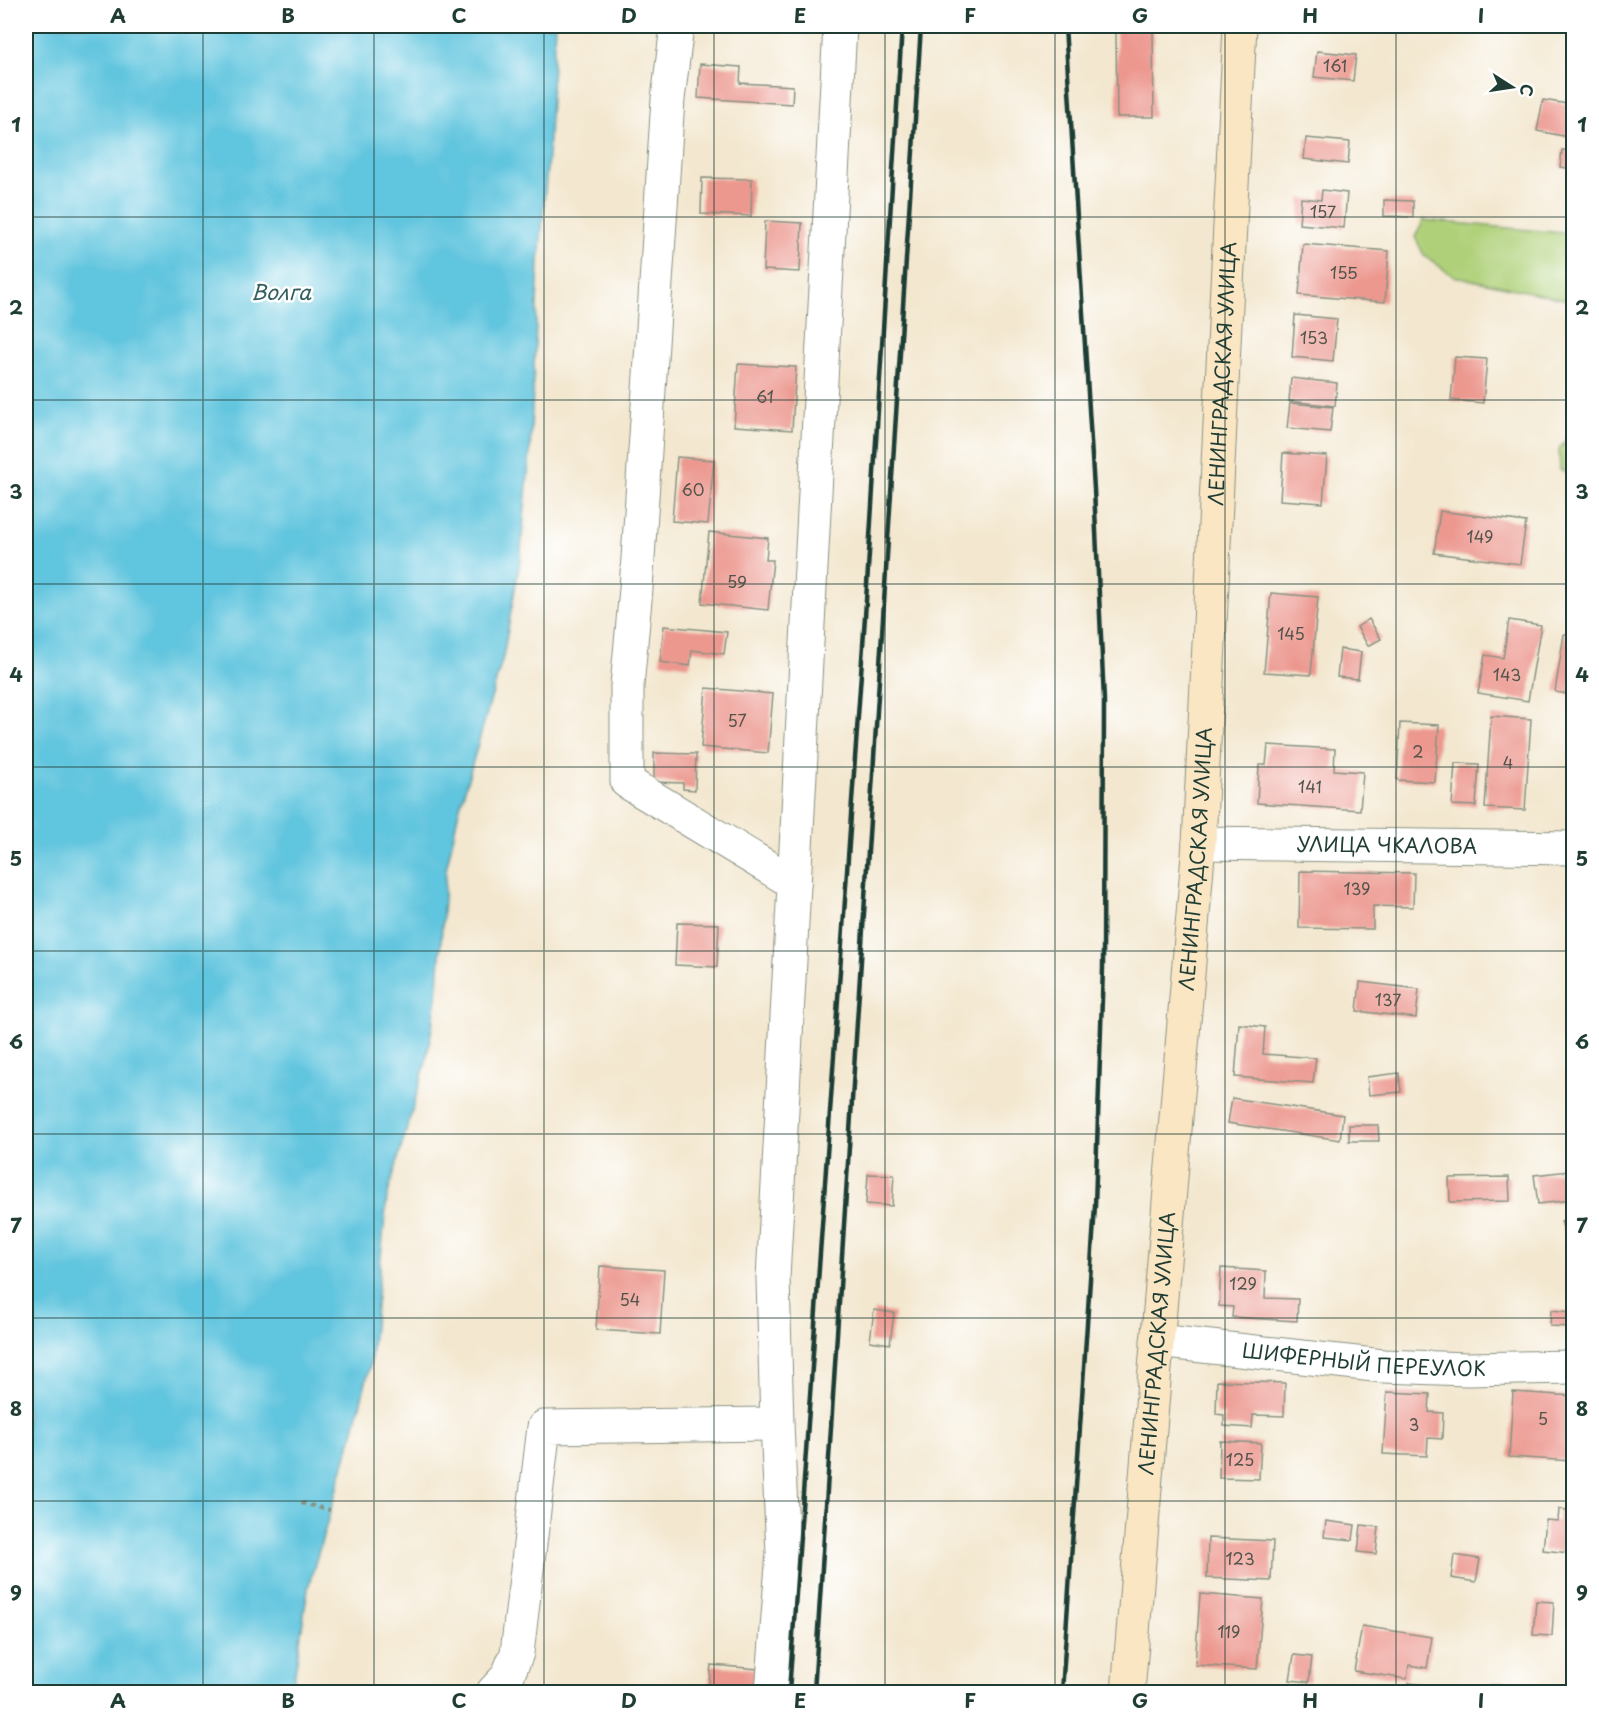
<svg xmlns="http://www.w3.org/2000/svg" width="1599" height="1718" viewBox="0 0 1599 1718" font-family="'Playpen Sans',sans-serif">
<rect width="100%" height="100%" fill="#fff"/>
<filter id="ink" filterUnits="userSpaceOnUse"><feTurbulence type="fractalNoise" baseFrequency=".0167" numOctaves="2"/><feDisplacementMap in="SourceGraphic" scale="12" xChannelSelector="R" yChannelSelector="G"/><feConvolveMatrix kernelMatrix="1 2 1 2 8 2 1 2 1" color-interpolation-filters="sRGB"/></filter>
<filter id="wash" filterUnits="userSpaceOnUse"><feTurbulence type="fractalNoise" baseFrequency=".008" numOctaves="4" result="noise"/><feDisplacementMap in="SourceGraphic" scale="24" xChannelSelector="R" yChannelSelector="G"/><feGaussianBlur stdDeviation="1.35" result="paint"/><feColorMatrix in="noise" values="0 0 0 0 0 0 0 0 0 0 0 0 0 0 0 0 0 1.4 0 .05"/><feComposite in="paint" operator="in"/></filter>
<g filter="url(#wash)">
<rect width="100%" height="100%" fill="#f3e7cf"/>
<!-- green -->
<g fill="#afd078" stroke="#678656" stroke-width="1.5">
<path d="M1424 220 1573 234V301L1453 276 1424 255 1415 237Z"/>
<path d="M1570 436H1573V475L1560 470 1559 449Z"/>
</g>
<!-- water -->
<path fill="#61c5de" stroke="#408189" stroke-width="1.5" d="M26 26H555L548 155 539 262 530 452 520 561 503 657 459 810 446 870 437 999 426 1062 387 1197 370 1366 352 1437 308 1588 292 1692H26Z"/>
<g id="blocks">
<!-- building -->
<g fill="#ec988f">
<path d="M1116 30H1153L1154 117H1117Z"/>
<path d="M1317 51 1356 55 1353 81 1314 77Z"/>
<path d="M700 64 741 67 740 83 793 86 792 104 698 98Z"/>
<path d="M1543 100 1574 105V138L1537 131Z"/>
<path d="M1306 138 1350 142 1348 164 1304 159Z"/>
<path d="M1562 150 1574 151V169L1560 167Z"/>
<path d="M702 178 752 179 751 216 701 214Z"/>
<path d="M1322 190 1347 193 1344 228 1299 224 1301 198 1321 200Z"/>
<path d="M1384 200 1413 201V217L1384 216Z"/>
<path d="M765 221 802 223 800 272 763 270Z"/>
<path d="M1303 244 1389 251 1385 302 1299 295Z"/>
<path d="M1295 315 1337 319 1333 361 1292 357Z"/>
<path d="M1455 357 1487 359 1483 403 1451 400Z"/>
<path d="M738 364 796 367 792 430 734 426Z"/>
<path d="M1291 378 1337 383 1335 406 1289 401Z"/>
<path d="M1290 403 1333 407 1330 432 1287 428Z"/>
<path d="M1283 453 1327 456 1323 503 1280 500Z"/>
<path d="M677 457 714 460 708 524 672 521Z"/>
<path d="M1440 511 1526 522 1520 564 1434 553Z"/>
<path d="M709 532 768 538 766 560H773L768 610 702 603Z"/>
<path d="M1271 593 1318 597 1311 675 1264 672Z"/>
<path d="M1369 619 1381 639 1368 646 1357 627Z"/>
<path d="M1509 620 1541 625 1528 701 1478 693 1485 655 1503 658Z"/>
<path d="M664 626 727 632 724 654 692 650 690 666 660 662Z"/>
<path d="M1564 634 1574 635V695L1555 692Z"/>
<path d="M1340 649 1361 652 1358 679 1337 677Z"/>
<path d="M706 688 773 694 768 753 701 747Z"/>
<path d="M1491 716 1531 719 1525 810 1485 808Z"/>
<path d="M1400 723 1439 725 1435 782 1397 780Z"/>
<path d="M1268 745 1335 749 1334 770 1363 772 1360 810 1257 803 1259 765H1266Z"/>
<path d="M654 753 696 754 695 790 683 789V783L654 782Z"/>
<path d="M1455 763 1479 764 1476 806 1452 805Z"/>
<path d="M1300 871 1414 873 1413 907 1373 906V929L1299 928Z"/>
<path d="M677 923 719 924 717 967 675 965Z"/>
<path d="M1360 982 1419 989 1416 1018 1357 1011Z"/>
<path d="M1239 1024 1265 1027 1263 1054 1316 1058 1313 1083 1235 1077Z"/>
<path d="M1399 1073 1401 1092 1369 1095 1367 1077Z"/>
<path d="M1232 1098 1343 1115 1340 1140 1228 1123Z"/>
<path d="M1349 1125H1378L1379 1141H1349Z"/>
<path d="M1569 1171 1572 1200 1538 1204 1534 1175Z"/>
<path d="M868 1174 894 1175 892 1206 866 1204Z"/>
<path d="M1509 1177 1510 1201 1450 1202 1449 1178Z"/>
<path d="M1574 1217V1232L1565 1234 1561 1221Z"/>
<path d="M600 1266 664 1270 660 1334 596 1330Z"/>
<path d="M1221 1268 1266 1271 1265 1298 1298 1299 1297 1321 1232 1317 1233 1307 1219 1306Z"/>
<path d="M874 1310 894 1313 890 1344 870 1341Z"/>
<path d="M1551 1310 1572 1312 1571 1327 1550 1326Z"/>
<path d="M1217 1381 1285 1383 1284 1416 1253 1415 1252 1428 1224 1426V1415L1216 1414Z"/>
<path d="M1387 1392 1430 1394 1429 1412 1443 1413 1442 1439 1428 1438 1427 1456 1383 1454Z"/>
<path d="M1513 1392 1574 1396 1572 1461 1509 1457Z"/>
<path d="M1220 1441 1261 1443 1259 1479 1219 1478Z"/>
<path d="M1559 1509 1574 1511 1569 1553 1543 1550 1546 1520 1558 1521Z"/>
<path d="M1326 1521 1355 1525 1353 1540 1324 1537Z"/>
<path d="M1361 1525 1379 1527 1376 1554 1358 1552Z"/>
<path d="M1208 1538 1273 1541 1271 1581 1207 1578Z"/>
<path d="M1454 1555 1480 1559 1476 1582 1451 1578Z"/>
<path d="M1200 1594 1263 1599 1257 1669 1195 1665Z"/>
<path d="M1536 1601 1554 1602 1552 1636 1533 1635Z"/>
<path d="M1362 1626 1432 1637 1427 1668 1409 1665 1407 1679 1354 1671Z"/>
<path d="M1294 1655 1312 1657 1309 1682 1290 1680Z"/>
<path d="M711 1665 759 1669 757 1692H708Z"/>
<path d="M1409 1683 1435 1686 1434 1692H1408Z"/>
<rect x="1490" y="1685" width="19" height="7"/>
</g>
</g>
</g>
<g filter="url(#ink)">
<use href="#blocks" fill-opacity="0" stroke="#899282" stroke-width="1.5"/>
<g fill="none" stroke-linecap="round" stroke-linejoin="round">
<!-- street casing -->
<g stroke="#899282" stroke-width="35">
<g id="street">
<path d="M677 26 668 99 636 589 627 686V782L794 883"/>
<path id="s1" d="M1199 843 1574 848"/>
<path id="s2" d="M1157 1341 1383 1366 1467 1369 1574 1367"/>
<path d="M493 1692 507 1677 517 1653 544 1427 777 1424"/>
<path d="M772 1692 783 1553 777 1424 773 1278 840 26"/>
</g>
</g>
<!-- secondary casing -->
<g stroke="#899282" stroke-width="35">
<g id="secondary">
<path id="s3" d="M1128 1692 1199 843 1240 26"/>
</g>
</g>
<!-- path -->
<path stroke="#899282" stroke-width="4" stroke-dasharray="4.5 4.5" stroke-linecap="butt" d="M301 1503 330 1510"/>
<!-- street -->
<use href="#street" stroke="#fff" stroke-width="33"/>
<!-- secondary -->
<use href="#secondary" stroke="#fbe6c4" stroke-width="33"/>
<!-- rail -->
<g stroke="#1f3d34" stroke-width="4.5">
<path d="M789 1692 865 617 902 26"/>
<path d="M814 1692 921 26"/>
<path d="M1062 1692 1095 1206 1103 968 1104 700 1094 489 1065 26"/>
</g>
</g>
</g>
<!-- grid -->
<path fill="none" stroke="#1f3d34" stroke-width="1.5" stroke-opacity="0.55" d="M203 26V1692M374 26V1692M544 26V1692M714 26V1692M885 26V1692M1055 26V1692M1225 26V1692M1396 26V1692M26 217H1574M26 400H1574M26 584H1574M26 767H1574M26 951H1574M26 1134H1574M26 1318H1574M26 1501H1574"/>
<g text-anchor="middle" stroke-width="5" stroke-linejoin="round" paint-order="stroke">
<!-- number labels -->
<g font-size="16" fill="#52544b">
<text x="1335" y="72">161</text>
<text x="1323" y="218">157</text>
<text x="1344" y="279">155</text>
<text x="1314" y="344">153</text>
<text x="765" y="403">61</text>
<text x="693" y="496">60</text>
<text x="1480" y="543">149</text>
<text x="737" y="588">59</text>
<text x="1291" y="640">145</text>
<text x="1507" y="681">143</text>
<text x="737" y="727">57</text>
<text x="1418" y="758">2</text>
<text x="1508" y="769">4</text>
<text x="1310" y="793">141</text>
<text x="1357" y="895">139</text>
<text x="1388" y="1006">137</text>
<text x="1243" y="1290">129</text>
<text x="630" y="1306">54</text>
<text x="1543" y="1425">5</text>
<text x="1414" y="1431">3</text>
<text x="1240" y="1466">125</text>
<text x="1240" y="1565">123</text>
<text x="1229" y="1638">119</text>
</g>
<!-- street labels -->
<g font-size="20" fill="#1f3d34" stroke="#fff">
<text dy="7" stroke="none"><textPath href="#s3" startOffset="1322">ЛЕНИНГРАДСКАЯ УЛИЦА</textPath></text>
<text dy="7" stroke="none"><textPath href="#s1" startOffset="188">УЛИЦА ЧКАЛОВА</textPath></text>
<text dy="7" stroke="none"><textPath href="#s3" startOffset="836">ЛЕНИНГРАДСКАЯ УЛИЦА</textPath></text>
<text dy="7" stroke="none"><textPath href="#s3" startOffset="350">ЛЕНИНГРАДСКАЯ УЛИЦА</textPath></text>
<text dy="7" stroke="none"><textPath href="#s2" startOffset="208">ШИФЕРНЫЙ ПЕРЕУЛОК</textPath></text>
</g>
<!-- water labels -->
<g font-size="21" font-style="italic" fill="#305f5e" stroke="#fff">
<text x="281" y="300">Волга</text>
</g>
</g>
<!-- margin -->
<rect width="1599" height="1718" fill="none" stroke="#fff" stroke-width="66"/>
<!-- north arrow -->
<g transform="translate(1512 87) rotate(102)" stroke="#ffffff" stroke-width="4.5" paint-order="stroke">
<path d="M0-4.5L10 22L0 15L-10 22Z" fill="#1f3d34"/>
<text y="-9" font-size="16" font-weight="bold" text-anchor="middle" fill="#1f3d34">С</text>
</g>
<rect x="33" y="33" width="1533" height="1652" fill="none" stroke="#1f3d34" stroke-width="2"/>
<g font-size="20" text-anchor="middle" font-weight="bold" fill="#1f3d34">
<text x="118" y="23">A</text>
<text x="288" y="23">B</text>
<text x="459" y="23">C</text>
<text x="629" y="23">D</text>
<text x="800" y="23">E</text>
<text x="970" y="23">F</text>
<text x="1140" y="23">G</text>
<text x="1310" y="23">H</text>
<text x="1481" y="23">I</text>
<text x="16" y="132">1</text>
<text x="1582" y="132">1</text>
<text x="16" y="315">2</text>
<text x="1582" y="315">2</text>
<text x="16" y="499">3</text>
<text x="1582" y="499">3</text>
<text x="16" y="682">4</text>
<text x="1582" y="682">4</text>
<text x="16" y="866">5</text>
<text x="1582" y="866">5</text>
<text x="16" y="1049">6</text>
<text x="1582" y="1049">6</text>
<text x="16" y="1233">7</text>
<text x="1582" y="1233">7</text>
<text x="16" y="1416">8</text>
<text x="1582" y="1416">8</text>
<text x="16" y="1600">9</text>
<text x="1582" y="1600">9</text>
<text x="118" y="1708">A</text>
<text x="288" y="1708">B</text>
<text x="459" y="1708">C</text>
<text x="629" y="1708">D</text>
<text x="800" y="1708">E</text>
<text x="970" y="1708">F</text>
<text x="1140" y="1708">G</text>
<text x="1310" y="1708">H</text>
<text x="1481" y="1708">I</text>
</g>
</svg>
